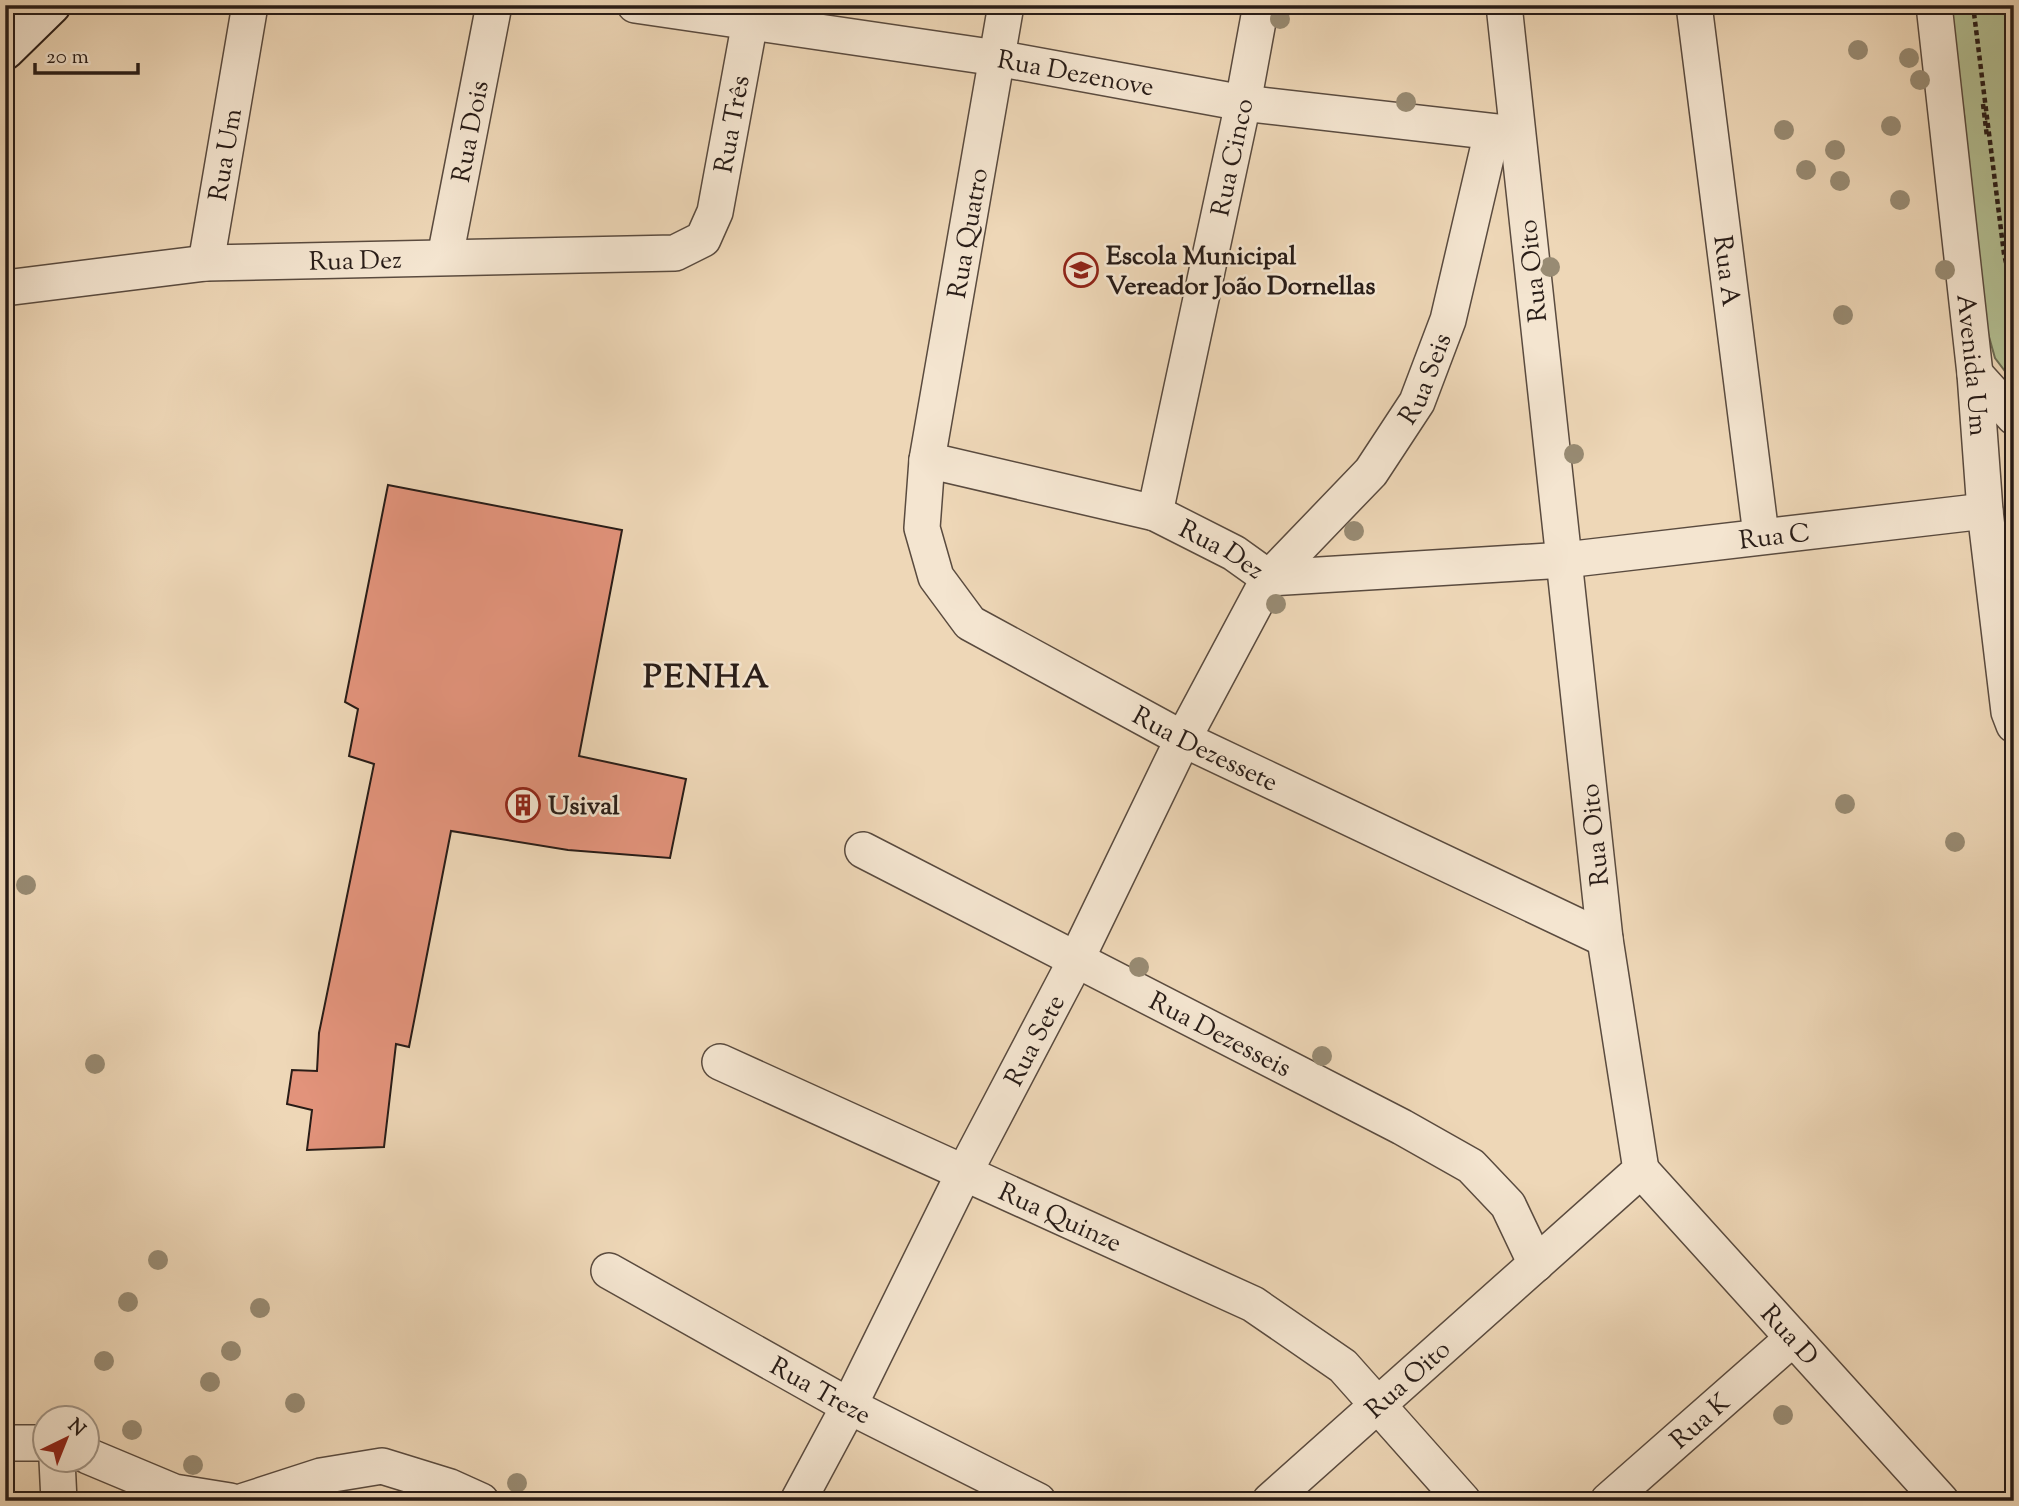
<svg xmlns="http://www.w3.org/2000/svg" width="2019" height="1506" viewBox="0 0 2019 1506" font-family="'Sorts Mill Goudy',serif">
<rect width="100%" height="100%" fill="#eed7b7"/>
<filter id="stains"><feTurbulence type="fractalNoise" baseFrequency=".00286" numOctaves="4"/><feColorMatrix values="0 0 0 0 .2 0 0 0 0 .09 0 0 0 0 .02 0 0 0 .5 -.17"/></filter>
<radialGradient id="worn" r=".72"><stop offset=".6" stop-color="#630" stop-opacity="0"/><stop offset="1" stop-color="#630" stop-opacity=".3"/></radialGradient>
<!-- green -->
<path fill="#b3bf93" stroke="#6e6e55" stroke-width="2" d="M1948 5H2014V383L1995 358 1982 312 1970 196 1964 114Z"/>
<!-- building -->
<path fill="#e2937b" stroke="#281c17" stroke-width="2" d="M388 485 622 530 579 756 686 779 670 858 568 850 451 831 409 1047 396 1044 384 1147 307 1150 312 1110 287 1104 292 1070 317 1071 319 1033 374 764 349 756 358 709 345 702Z"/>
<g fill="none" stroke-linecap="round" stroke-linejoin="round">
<!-- street casing -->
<g stroke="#5a4b3f" stroke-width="38">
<g id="street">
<path id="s1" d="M635 5 997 58 1243 103 1514 134"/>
<path id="s2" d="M1006 5 927 460 922 528 936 577 970 623 1183 739 1605 939"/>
<path id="s3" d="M1694 5 1761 535"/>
<path id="s4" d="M1934 5 1975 374 1985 511 2009 712 2014 725"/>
<path id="s5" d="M445 257 494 5"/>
<path id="s6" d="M206 263 250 5"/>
<path id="s7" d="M5 288 206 263 675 253 703 239 715 212 753 5"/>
<path d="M1975 374 2014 417"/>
<path id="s8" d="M927 460 1155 513 1234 553 1269 578 1565 560 1985 511"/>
<path id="s9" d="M1155 513 1243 103 1261 5"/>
<path id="s10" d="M863 850 1402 1127 1471 1166 1508 1205 1536 1264"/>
<path id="s11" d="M720 1062 1253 1304 1343 1366 1463 1501"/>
<path id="s12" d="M1641 1170 1941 1501"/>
<path id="s13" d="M609 1271 849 1406 1038 1501"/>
<path d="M5 1443H46"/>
<path d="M88 1456 174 1492 230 1501"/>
<path d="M57 1460 59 1501"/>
<path d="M244 1501 321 1476 382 1466 450 1487 481 1501"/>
<path id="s14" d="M798 1501 849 1406 963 1175 1077 958 1183 739 1269 578 1371 472 1417 402 1448 320 1492 132"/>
<path id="s15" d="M1270 1501 1641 1170 1605 939 1504 5"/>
<path id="s16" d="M1608 1501 1793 1338"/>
</g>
</g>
<!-- secondary casing -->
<g stroke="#281c17" stroke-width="42">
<path id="secondary" d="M5 50 51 5"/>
</g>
<!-- path -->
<g stroke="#281c17" stroke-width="4.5" stroke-dasharray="5 3.5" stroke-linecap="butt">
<path d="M1973 5 2004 254 2014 297"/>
<path d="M1983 104 1987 137"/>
<path d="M2007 322 2014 345"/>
</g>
<!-- street -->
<use href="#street" stroke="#f4e5d0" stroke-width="35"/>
<!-- secondary -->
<use href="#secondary" stroke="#f4e5d0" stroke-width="38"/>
</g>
<!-- trees -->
<g fill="#988b73">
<circle cx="1280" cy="19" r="10"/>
<circle cx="1858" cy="50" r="10"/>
<circle cx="1909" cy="58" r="10"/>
<circle cx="1920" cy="80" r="10"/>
<circle cx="1406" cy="102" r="10"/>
<circle cx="1891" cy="126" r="10"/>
<circle cx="1784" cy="130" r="10"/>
<circle cx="1835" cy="150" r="10"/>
<circle cx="1806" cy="170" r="10"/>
<circle cx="1840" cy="181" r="10"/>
<circle cx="1900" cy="200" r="10"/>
<circle cx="1550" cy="267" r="10"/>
<circle cx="1945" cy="270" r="10"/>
<circle cx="1843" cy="315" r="10"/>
<circle cx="1574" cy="454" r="10"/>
<circle cx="1354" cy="531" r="10"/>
<circle cx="1276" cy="604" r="10"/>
<circle cx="1845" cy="804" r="10"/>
<circle cx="1955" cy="842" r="10"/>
<circle cx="26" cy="885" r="10"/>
<circle cx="1139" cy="967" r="10"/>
<circle cx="1322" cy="1056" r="10"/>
<circle cx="95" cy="1064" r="10"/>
<circle cx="158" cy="1260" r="10"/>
<circle cx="128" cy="1302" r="10"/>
<circle cx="260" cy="1308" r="10"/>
<circle cx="231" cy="1351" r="10"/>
<circle cx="104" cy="1361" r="10"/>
<circle cx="210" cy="1382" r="10"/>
<circle cx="295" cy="1403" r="10"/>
<circle cx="1783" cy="1415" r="10"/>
<circle cx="132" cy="1430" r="10"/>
<circle cx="193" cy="1465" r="10"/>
<circle cx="517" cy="1483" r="10"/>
</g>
<!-- icons -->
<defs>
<g id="school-ring" transform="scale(1.75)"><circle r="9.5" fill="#f4e5d0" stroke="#8f2418" stroke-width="1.5"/><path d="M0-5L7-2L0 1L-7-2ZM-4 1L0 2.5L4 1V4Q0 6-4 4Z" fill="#8f2418"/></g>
<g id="building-ring" transform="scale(1.75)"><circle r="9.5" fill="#f4e5d0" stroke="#8f2418" stroke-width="1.5"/><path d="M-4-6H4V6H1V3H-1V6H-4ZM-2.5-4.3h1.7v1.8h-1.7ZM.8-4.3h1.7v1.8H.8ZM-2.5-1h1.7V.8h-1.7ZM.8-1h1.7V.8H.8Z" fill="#8f2418"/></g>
</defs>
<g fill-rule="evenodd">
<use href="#school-ring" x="1081" y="270"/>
<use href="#building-ring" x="523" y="805"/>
</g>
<g text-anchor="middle" stroke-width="5" stroke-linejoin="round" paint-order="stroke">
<!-- street labels -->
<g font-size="26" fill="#281c17" stroke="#f4e5d0">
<text dy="9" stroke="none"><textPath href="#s1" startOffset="446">Rua Dezenove</textPath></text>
<text dy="9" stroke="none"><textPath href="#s7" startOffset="822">Rua Três</textPath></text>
<text dy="9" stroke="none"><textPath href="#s5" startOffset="128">Rua Dois</textPath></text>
<text dy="9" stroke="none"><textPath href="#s6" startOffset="110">Rua Um</textPath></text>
<text dy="9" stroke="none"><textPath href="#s9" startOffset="364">Rua Cinco</textPath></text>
<text transform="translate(967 233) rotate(-80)" y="9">Rua Quatro</text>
<text dy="9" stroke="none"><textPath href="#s7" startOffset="352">Rua Dez</textPath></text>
<text dy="9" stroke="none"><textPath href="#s3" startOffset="268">Rua A</textPath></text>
<text transform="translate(1532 271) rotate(-96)" y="9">Rua Oito</text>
<text dy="9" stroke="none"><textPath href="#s4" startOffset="362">Avenida Um</textPath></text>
<text dy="9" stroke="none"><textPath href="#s14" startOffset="1292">Rua Seis</textPath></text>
<text dy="9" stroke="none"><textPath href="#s8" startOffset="873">Rua C</textPath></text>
<text dy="9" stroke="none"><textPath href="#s8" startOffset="310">Rua Dez</textPath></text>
<text dy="9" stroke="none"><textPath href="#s2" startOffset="905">Rua Dezessete</textPath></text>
<text transform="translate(1594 835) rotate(-96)" y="9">Rua Oito</text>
<text dy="9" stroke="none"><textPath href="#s10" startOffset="402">Rua Dezesseis</textPath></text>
<text dy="9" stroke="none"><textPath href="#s14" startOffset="518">Rua Sete</textPath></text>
<text dy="9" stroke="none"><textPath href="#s11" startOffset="374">Rua Quinze</textPath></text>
<text dy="9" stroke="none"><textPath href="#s12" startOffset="222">Rua D</textPath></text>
<text dy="9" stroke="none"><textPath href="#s15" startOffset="184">Rua Oito</textPath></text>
<text dy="9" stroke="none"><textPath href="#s13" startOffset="243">Rua Treze</textPath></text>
<text dy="9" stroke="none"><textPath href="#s16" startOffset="122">Rua K</textPath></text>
</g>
<!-- poi labels -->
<g font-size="26" font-weight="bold" fill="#281c17" stroke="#f4e5d0" text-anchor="start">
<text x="1106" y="264">Escola Municipal<tspan x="1106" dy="30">Vereador João Dornellas</tspan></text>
<text x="548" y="814">Usival</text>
</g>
<!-- district labels -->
<g font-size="33" font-weight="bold" letter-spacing="2" fill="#281c17" stroke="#f4e5d0">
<text x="707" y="687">PENHA</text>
</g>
</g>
<!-- margin -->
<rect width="2019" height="1506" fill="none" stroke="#eed7b7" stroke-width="28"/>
<rect x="7" y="7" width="2005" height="1492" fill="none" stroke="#281c17" stroke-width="3.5"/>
<rect x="14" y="14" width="1991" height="1478" fill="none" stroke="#281c17" stroke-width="2"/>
<!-- north arrow -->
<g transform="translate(66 1439) rotate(43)"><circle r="33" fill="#f4e5d0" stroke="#a29586" stroke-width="2"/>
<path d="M0-5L12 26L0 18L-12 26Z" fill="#8f2418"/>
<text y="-10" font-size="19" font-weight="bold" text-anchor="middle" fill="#281c17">N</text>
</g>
<!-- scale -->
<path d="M35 63v10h103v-10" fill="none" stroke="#281c17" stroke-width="3.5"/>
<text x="46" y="63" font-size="21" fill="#281c17" stroke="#f4e5d0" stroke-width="5" paint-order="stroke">20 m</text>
<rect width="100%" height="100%" filter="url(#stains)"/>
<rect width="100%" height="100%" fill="url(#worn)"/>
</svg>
